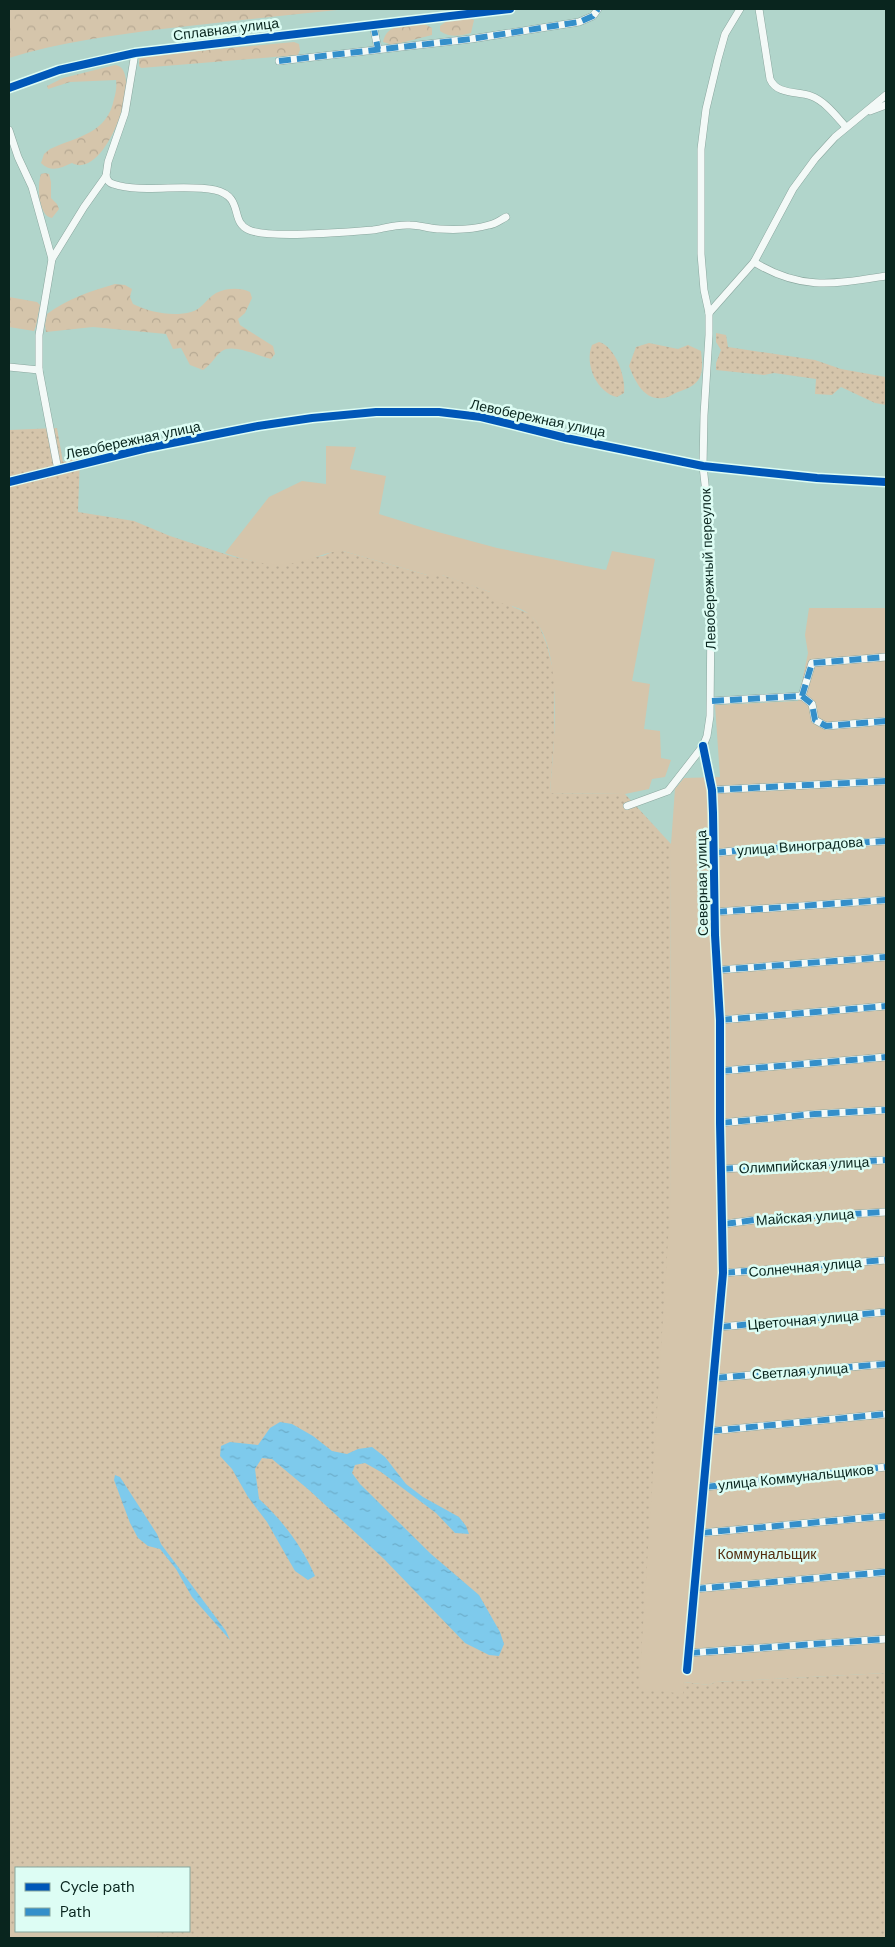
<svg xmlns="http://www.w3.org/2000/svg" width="895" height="1947" viewBox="0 0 895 1947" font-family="'DM Sans',sans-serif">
<defs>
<pattern id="grass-dots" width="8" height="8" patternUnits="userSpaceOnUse" patternTransform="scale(1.25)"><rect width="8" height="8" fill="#d5c5ab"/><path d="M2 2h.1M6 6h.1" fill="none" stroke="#b6a993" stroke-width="1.8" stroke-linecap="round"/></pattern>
<pattern id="forest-crowns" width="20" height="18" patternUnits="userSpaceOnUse" patternTransform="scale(1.25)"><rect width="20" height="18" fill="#d5c5ab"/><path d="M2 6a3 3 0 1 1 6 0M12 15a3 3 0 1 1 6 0" fill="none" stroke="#b6a993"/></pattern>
<pattern id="water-ripples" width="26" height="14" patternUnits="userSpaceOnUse" patternTransform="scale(1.25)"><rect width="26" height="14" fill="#7ecaec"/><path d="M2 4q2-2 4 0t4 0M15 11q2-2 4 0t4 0" fill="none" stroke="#6cadca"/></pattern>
</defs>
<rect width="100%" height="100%" fill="#b1d5cb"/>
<!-- grass -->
<g fill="url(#grass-dots)" fill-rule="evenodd">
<path d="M716 333 726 335 728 347 815 360 841 369 886 377V405L875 403 841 387 832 395 815 394 816 379 774 373 764 375 716 370V363L721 350 716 342Z"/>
<path d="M599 342C615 346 626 377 624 393L617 397C597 393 584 364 592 345Z"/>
<path d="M649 343 678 349 688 345 701 351C704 376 702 384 678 392 673 394 668 398 663 398 644 401 635 381 629 366L636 347Z"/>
<path d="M57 428 63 462 80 457 78 512 134 521 170 536 234 557 259 562 323 556 334 551H343L427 575H442L463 582 490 592 513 607 530 614 539 625 547 645 554 674V740L550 793 625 794 671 844 670 1210 683 1694V1682L709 1685 715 1682 886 1673V1938H9V430ZM16 1868H189V1931H16Z"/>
</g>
<!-- forest -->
<g fill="url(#forest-crowns)">
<path d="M9 9H347C285 15 223 22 162 29 110 36 59 42 9 58Z"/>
<path d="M468 18 474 20 471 33C460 36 450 38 440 31V26L448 20Z"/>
<path d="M423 23 432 28V35L393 45 383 42C387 23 407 24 423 23Z"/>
<path d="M294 42 299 44 300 50 298 55 141 68 139 66V59L144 56Z"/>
<path d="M115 65C146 68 106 182 72 163 61 168 51 173 41 163L44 154 50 149C78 136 107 134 114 99 116 92 117 86 116 80L70 82 48 89 47 86 63 78Z"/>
<path d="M45 173 49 174 51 182V198L57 204 59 209 52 218C38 216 37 185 41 174Z"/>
<path d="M115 284 125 285 132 289 130 297 133 304C149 312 172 317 191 312 201 310 207 298 216 293 226 288 240 287 250 292L252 298 245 313 238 319 240 325 273 346 275 354 271 359C259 356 232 343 222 351 215 356 212 364 203 370L190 365 181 348 173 349 166 334 93 327 46 332 45 325 47 314C67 299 91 291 115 284Z"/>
<path d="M9 297 37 302 40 305 36 326 34 331 9 327Z"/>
<path d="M16 1926V1931H158L157 1938H9V1930Z"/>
</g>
<!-- green -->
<g fill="#d5c5ab">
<path d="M326 446 356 447 350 469 386 476 379 514 427 529 497 548 606 570 612 551 655 559 632 681 650 684 644 729 660 731 661 758 671 760 665 777 652 779 649 789 625 794 550 793C553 750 566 646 530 615 519 605 501 606 489 597L490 592 442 575H427L343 551C328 551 313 559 298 562 275 568 247 561 225 553L269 497 302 481 326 484Z"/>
<path d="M809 608H886V1673L715 1682 709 1685 684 1682 683 1694 639 1688 670 1210 671 844 675 789 684 778 720 777 715 705 798 701 808 653 805 635Z"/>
</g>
<!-- water -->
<g fill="url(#water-ripples)">
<path d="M280 1422 292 1424 313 1436 332 1451 347 1454 358 1449 372 1447 385 1457 406 1484 423 1497 459 1517 466 1526 469 1534 455 1533 436 1513 381 1472 365 1463 355 1465 352 1473 360 1484 431 1554 479 1595 500 1632 504 1644 499 1656 489 1655 465 1643 384 1559 309 1490 272 1459 262 1458 255 1469 259 1499C282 1520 302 1546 315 1576L308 1580 295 1571 267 1522 248 1497 232 1469 220 1456 221 1446 230 1442 258 1445 270 1428Z"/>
<path d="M115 1475 120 1477 157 1534 161 1544 226 1631 230 1640 192 1597 176 1569 160 1549 148 1546 138 1538 130 1523 114 1480Z"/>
</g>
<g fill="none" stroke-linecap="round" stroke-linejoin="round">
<!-- minor casing -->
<g stroke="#8aa69e" stroke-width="8">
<g id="minor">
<path d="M759 9 770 79C777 95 797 91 811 96 825 101 836 116 846 127"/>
<path d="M373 24 378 49"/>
<path d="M279 61 471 39 579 22 593 16 598 9"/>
<path d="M9 88 59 70 135 53 510 9"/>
<path d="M870 111 886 105"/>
<path d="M9 130 18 157 32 187 52 259 39 335V370L58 470"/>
<path d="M106 176C107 180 109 183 113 184 143 194 183 183 215 190 245 197 229 222 249 230 270 239 347 232 373 230 385 228 398 224 410 225 420 225 430 229 440 229 455 230 475 229 489 225 496 224 500 220 506 217"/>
<path d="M52 259 84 207 106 176 108 162 125 113 135 53"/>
<path d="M754 262C801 291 834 284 886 276"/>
<path d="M709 313 754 262 793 189 815 159 835 137 886 95"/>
<path d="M9 367 39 370"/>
<path d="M9 482 147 448 258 426 312 418 376 412H439L481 417 566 438 703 466 817 478 886 482"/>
<path d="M802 696 812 663 886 657"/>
<path d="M712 701 802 696 812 704 815 720 826 726 886 721"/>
<path d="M712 790 886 781"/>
<path d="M627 806 668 791 703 746 707 736 710 716 711 613 708 511 703 466 704 415 709 335V313L704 290 701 254V149L706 109 718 59 725 34 740 9"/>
<path d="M714 853 743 850 886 841"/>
<path d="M715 912 886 900"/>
<path d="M718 970 886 957"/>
<path d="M720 1020 886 1006"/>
<path d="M720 1071 886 1057"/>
<path d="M720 1123 815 1114 886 1110"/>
<path d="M721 1169 886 1160"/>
<path d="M724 1224 762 1219 886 1212"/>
<path d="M723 1273 886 1260"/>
<path d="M719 1327 886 1312"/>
<path d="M715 1378 886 1364"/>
<path d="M710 1431 886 1414"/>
<path d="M705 1487 886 1467"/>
<path d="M700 1533 886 1516"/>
<path d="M694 1589 886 1572"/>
<path d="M688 1653 886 1639"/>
<path d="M687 1670 723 1273 720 1123V1020L715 935 713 813 712 790 703 746"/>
</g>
</g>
<!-- minor -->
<use href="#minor" stroke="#f3f9f7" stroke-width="7"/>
<!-- quiet -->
<g stroke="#348fca" stroke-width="6" stroke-dasharray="12 6" stroke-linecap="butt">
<path d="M373 24 378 49"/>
<path d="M279 61 471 39 579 22 593 16 598 9"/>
<path d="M802 696 812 663 886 657"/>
<path d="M712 701 802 696 812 704 815 720 826 726 886 721"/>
<path d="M712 790 886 781"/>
<path d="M714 853 743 850 886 841"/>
<path d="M715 912 886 900"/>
<path d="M718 970 886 957"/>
<path d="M720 1020 886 1006"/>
<path d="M720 1071 886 1057"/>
<path d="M720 1123 815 1114 886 1110"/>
<path d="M721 1169 886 1160"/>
<path d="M724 1224 762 1219 886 1212"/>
<path d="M723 1273 886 1260"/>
<path d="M719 1327 886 1312"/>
<path d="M715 1378 886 1364"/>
<path d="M710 1431 886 1414"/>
<path d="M705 1487 886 1467"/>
<path d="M700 1533 886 1516"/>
<path d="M694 1589 886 1572"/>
<path d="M688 1653 886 1639"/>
</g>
<!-- cycleway casing -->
<g stroke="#ddfdf4" stroke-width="11">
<g id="cycleway">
<path d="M9 88 59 70 135 53 510 9"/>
<path d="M9 482 147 448 258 426 312 418 376 412H439L481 417 566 438 703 466 817 478 886 482"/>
<path d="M687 1670 723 1273 720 1123V1020L715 935 713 813 712 790 703 746"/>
</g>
</g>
<!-- cycleway -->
<use href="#cycleway" stroke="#0057b8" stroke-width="8"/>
</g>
<g text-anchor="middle" stroke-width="5" stroke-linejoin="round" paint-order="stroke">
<!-- street labels -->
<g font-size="14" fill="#09251e" stroke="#ddfdf4">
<text transform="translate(226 29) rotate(-7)" y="5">Сплавная улица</text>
<text transform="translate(538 418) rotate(12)" y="5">Левобережная улица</text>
<text transform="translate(133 440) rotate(-12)" y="5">Левобережная улица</text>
<text transform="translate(708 569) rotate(-92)" y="5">Левобережный переулок</text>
<text transform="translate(800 846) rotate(-4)" y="5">улица Виноградова</text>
<text transform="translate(702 883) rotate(-91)" y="5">Северная улица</text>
<text transform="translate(804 1165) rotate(-3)" y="5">Олимпийская улица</text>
<text transform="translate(805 1217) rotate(-4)" y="5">Майская улица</text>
<text transform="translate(805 1267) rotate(-5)" y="5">Солнечная улица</text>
<text transform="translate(803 1320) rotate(-5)" y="5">Цветочная улица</text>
<text transform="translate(800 1371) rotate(-4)" y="5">Светлая улица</text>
<text transform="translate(796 1477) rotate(-6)" y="5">улица Коммунальщиков</text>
</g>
<!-- park labels -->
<g font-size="14" fill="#522c0e" stroke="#ddfdf4">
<text x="767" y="1559">Коммунальщик</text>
</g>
</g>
<!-- border -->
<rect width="895" height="1947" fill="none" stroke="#09251e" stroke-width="20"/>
<!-- legend -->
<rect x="15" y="1867" width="175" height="65" fill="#ddfdf4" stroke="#88a79e"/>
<rect x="25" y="1883" width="25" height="8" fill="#0057b8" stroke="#88a79e"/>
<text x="60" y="1892" font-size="15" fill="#09251e">Cycle path</text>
<rect x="25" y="1908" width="25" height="8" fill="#348fca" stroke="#88a79e"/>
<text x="60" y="1917" font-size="15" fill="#09251e">Path</text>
</svg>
